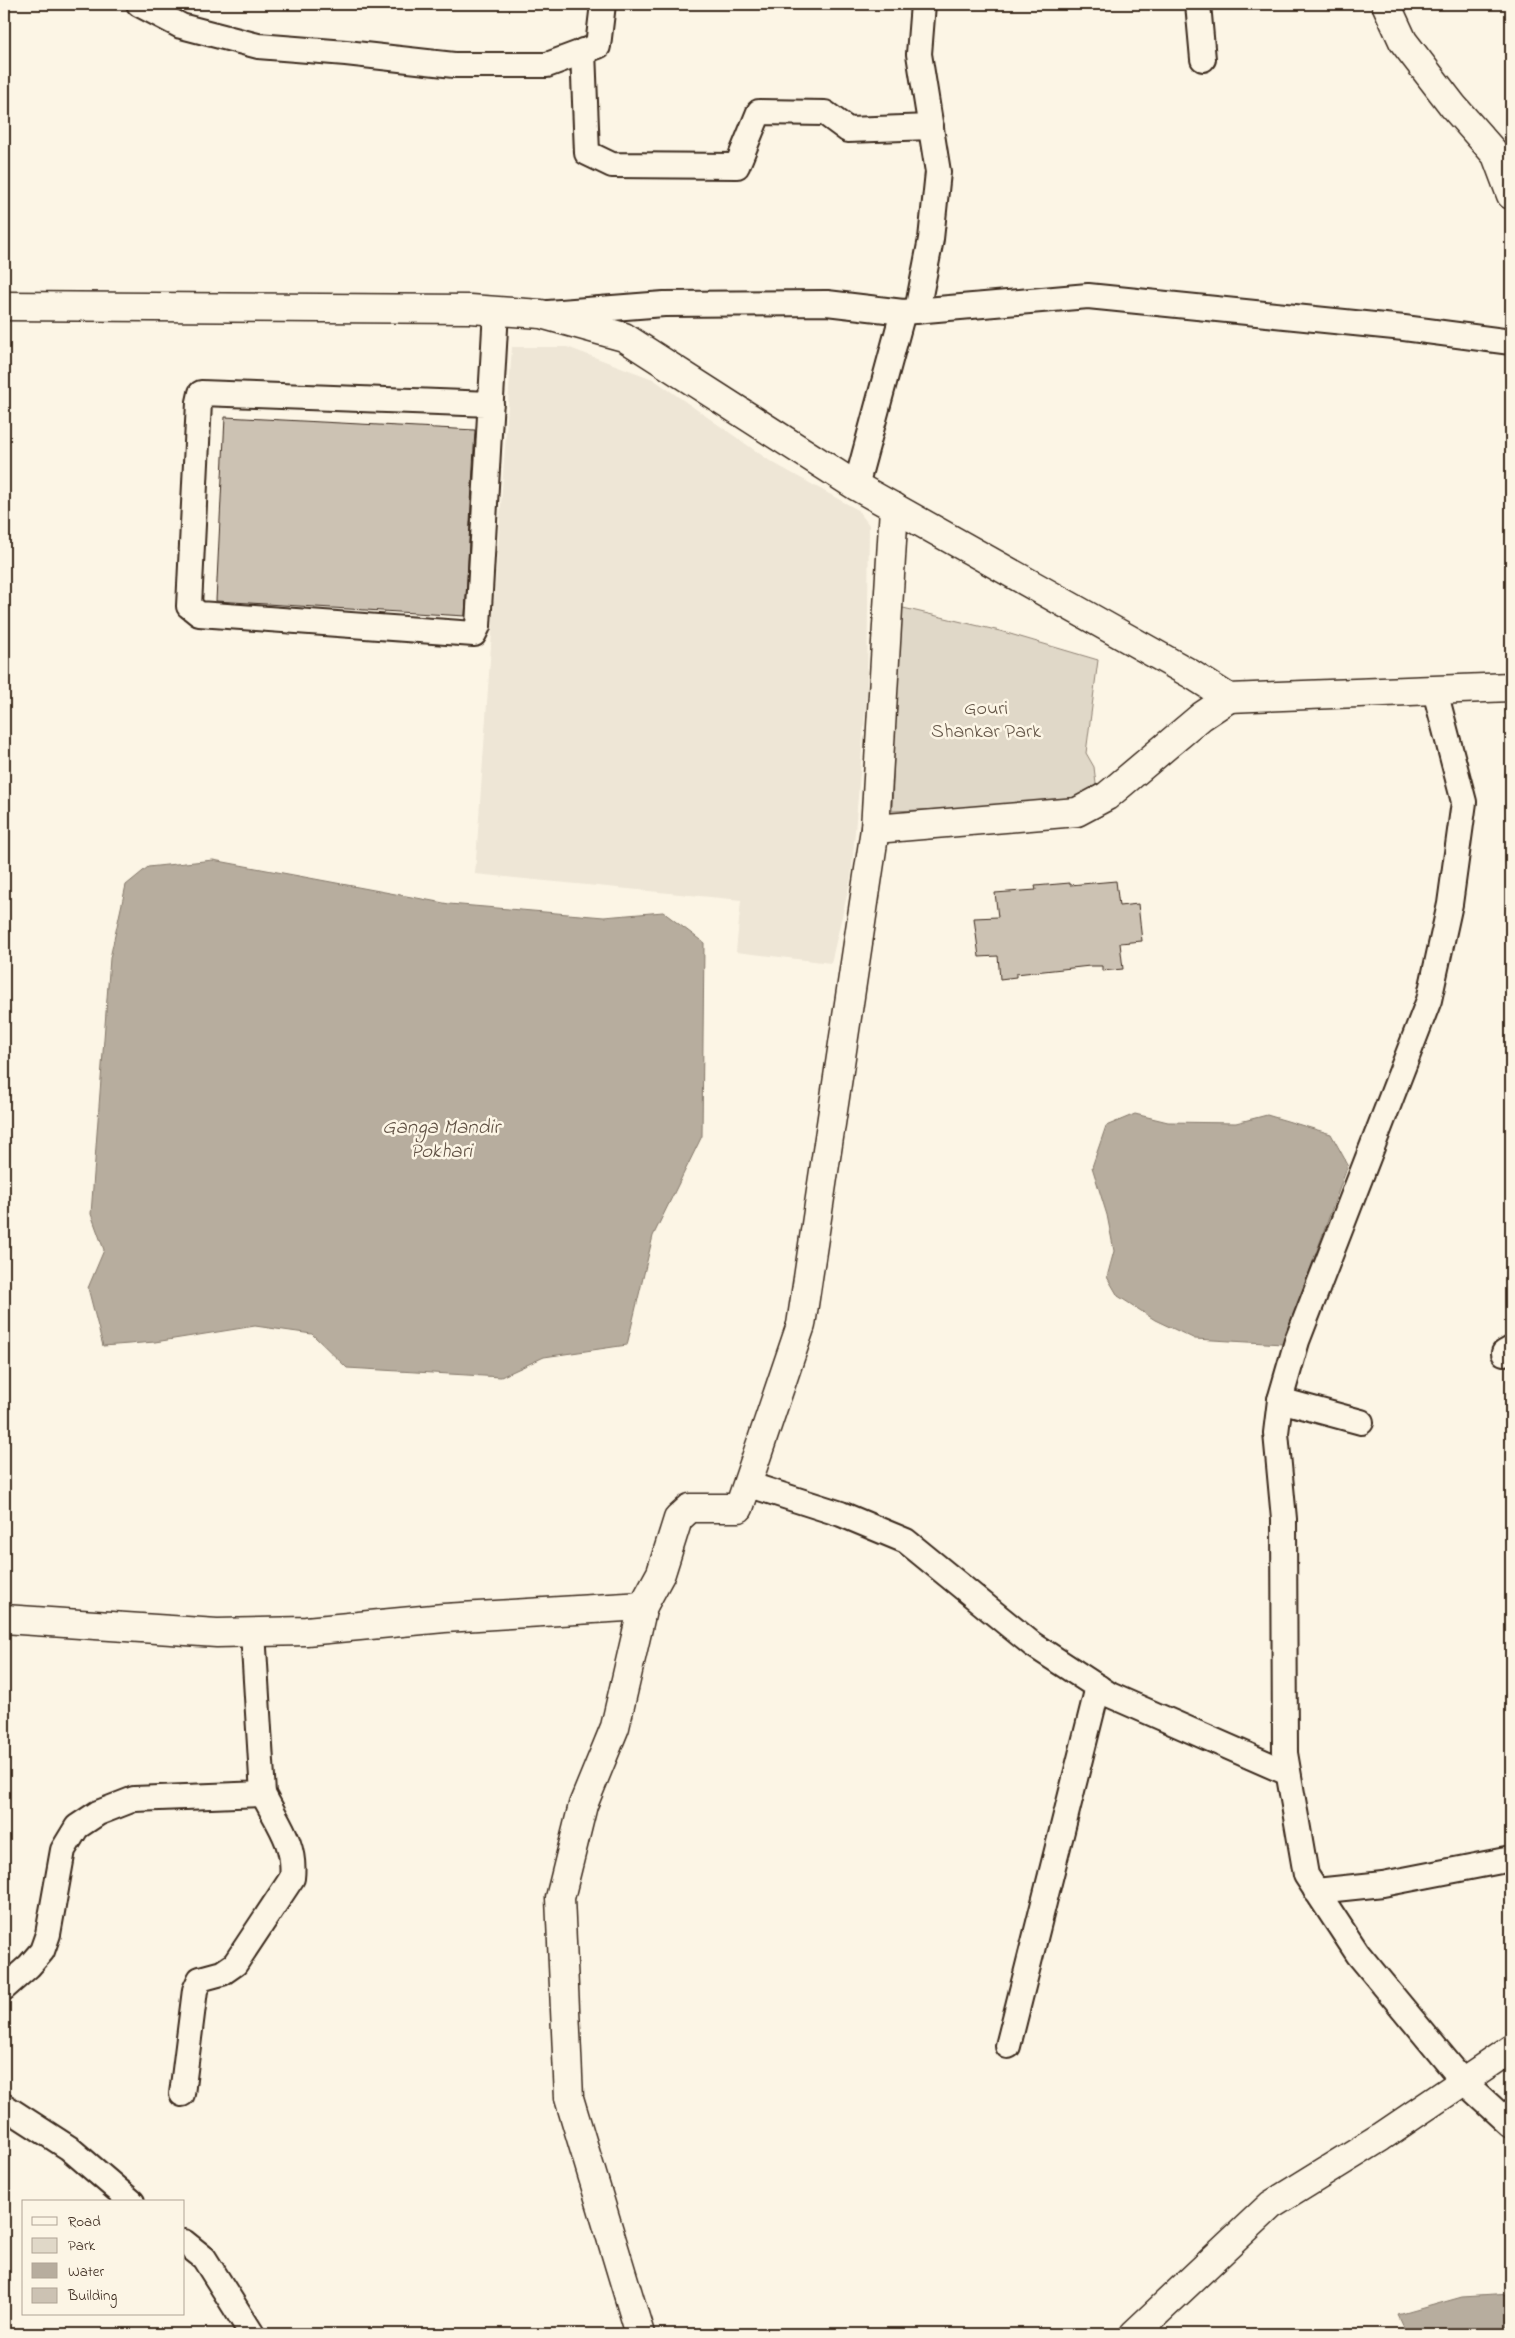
<svg xmlns="http://www.w3.org/2000/svg" width="1515" height="2338" viewBox="0 0 1515 2338" font-family="'Indie Flower',sans-serif">
<rect width="100%" height="100%" fill="#fcf5e5"/>
<filter id="ink" filterUnits="userSpaceOnUse"><feTurbulence type="fractalNoise" baseFrequency=".02" numOctaves="2"/><feDisplacementMap in="SourceGraphic" scale="10" xChannelSelector="R" yChannelSelector="G"/><feConvolveMatrix kernelMatrix="1 2 1 2 8 2 1 2 1" color-interpolation-filters="sRGB"/></filter>
<g filter="url(#ink)">
<!-- built -->
<path fill="#eee6d6" d="M512 347H567L653 379 770 461 858 510 869 525 867 692 851 878 831 963 736 952 741 900 475 874Z"/>
<!-- green -->
<path fill="#e0d8c8" stroke="#8e8173" d="M899 607 1000 631 1098 660 1086 753 1094 767 1096 784 1087 796 1054 805 892 811Z"/>
<!-- water -->
<g fill="#b7ad9e" stroke="#85796b">
<path d="M213 860 449 904 604 917 663 912 704 943 702 1136 653 1236 627 1345 544 1357 501 1377 347 1368 312 1334 255 1326 155 1342 103 1346 88 1288 104 1250 91 1214 110 958 126 885 148 867Z"/>
<path d="M1135 1114 1168 1122 1236 1123 1267 1115 1331 1134 1348 1165 1283 1344 1195 1339 1155 1320 1118 1296 1107 1277 1114 1251 1107 1215 1092 1167 1106 1126Z"/>
<path d="M1511 2294V2334H1407L1398 2315 1462 2297Z"/>
</g>
<!-- building -->
<g fill="#ccc2b3" stroke="#3b2a1e">
<path d="M225 417 475 430 465 616 216 601Z"/>
<path d="M1116 881 1119 906 1138 904 1142 941 1120 943 1123 969 1102 971V966H1090L1016 974V977L1000 979 998 956 979 957 974 918 998 917 995 893 1036 890 1035 886 1070 883V885Z"/>
</g>
<g fill="none" stroke-linecap="round" stroke-linejoin="round">
<!-- street casing -->
<g stroke="#3b2a1e" stroke-width="28">
<g id="street">
<path d="M139 4 181 26 258 46 346 53 454 65H547L598 46 603 4"/>
<path d="M1198 4 1203 59"/>
<path d="M583 51 587 153 612 165 737 166 759 112 825 113 848 130 931 127"/>
<path d="M917 311 931 239 938 172 919 54 923 4"/>
<path d="M548 313 664 304 827 303 903 312 1088 296 1404 328 1511 342"/>
<path d="M491 404 201 393 199 402 189 606 199 614 474 634 478 626 496 311"/>
<path d="M856 486 903 312"/>
<path d="M1435 691 1464 802 1450 904 1429 1000 1297 1341 1280 1400 1276 1433 1284 1519 1285 1753 1306 1875 1358 1954 1463 2081 1511 2125"/>
<path d="M1504 1353 1511 1349"/>
<path d="M1280 1400 1361 1422"/>
<path d="M747 1484 841 1514 906 1541 1032 1644 1110 1695 1288 1773"/>
<path d="M1316 1891 1383 1884 1511 1859"/>
<path d="M4 1988 29 1966 42 1951 48 1934 63 1850 77 1827 98 1813 134 1799 263 1794 253 1632"/>
<path d="M1008 2046 1098 1687"/>
<path d="M182 2094 195 1990 200 1979 222 1973 235 1964 292 1878C296 1844 277 1822 263 1794"/>
<path d="M4 2106 69 2148 132 2202"/>
<path d="M184 2242 204 2258 252 2334"/>
</g>
</g>
<!-- secondary casing -->
<g stroke="#3b2a1e" stroke-width="31">
<g id="secondary">
<path d="M1386 4 1403 41 1453 106 1496 155 1511 195"/>
<path d="M4 306 470 309 541 314 624 337 856 486 1191 674 1229 698 1511 687"/>
<path d="M875 829 1077 812 1107 796 1202 716 1229 698"/>
<path d="M4 1619 217 1633 306 1631 444 1618 643 1606"/>
<path d="M640 2334 569 2098 560 1898 583 1805 615 1727 643 1606 661 1573 678 1519 690 1508H739L801 1325 875 829 894 507"/>
<path d="M1134 2334 1271 2205 1381 2137 1511 2049"/>
</g>
</g>
<!-- street -->
<use href="#street" stroke="#fcf5e5" stroke-width="24"/>
<!-- secondary -->
<use href="#secondary" stroke="#fcf5e5" stroke-width="28"/>
</g>
</g>
<g text-anchor="middle" stroke-width="5" stroke-linejoin="round" paint-order="stroke">
<!-- park labels -->
<g font-size="20" fill="#645648" stroke="#fcf5e5">
<text x="986" y="714">Gouri<tspan x="986" dy="23">Shankar Park</tspan></text>
</g>
<!-- water labels -->
<g font-size="21" font-style="italic" fill="#605144" stroke="#fcf5e5">
<text x="441" y="1133">Ganga Mandir<tspan x="441" dy="24">Pokhari</tspan></text>
</g>
</g>
<!-- margin -->
<rect width="1515" height="2338" fill="none" stroke="#fcf5e5" stroke-width="20"/>
<rect x="10" y="10" width="1495" height="2318" fill="none" stroke="#3b2a1e" stroke-width="2" filter="url(#ink)"/>
<!-- legend -->
<rect x="22" y="2200" width="162" height="115" fill="#fcf5e5" stroke="#afa495"/>
<rect x="32" y="2217" width="25" height="8" fill="#fcf5e5" stroke="#afa495"/>
<text x="68" y="2226" font-size="15" fill="#3b2a1e">Road</text>
<rect x="32" y="2238" width="25" height="15" fill="#e0d8c8" stroke="#afa495"/>
<text x="68" y="2250" font-size="15" fill="#3b2a1e">Park</text>
<rect x="32" y="2263" width="25" height="15" fill="#b7ad9e" stroke="#afa495"/>
<text x="68" y="2276" font-size="15" fill="#3b2a1e">Water</text>
<rect x="32" y="2288" width="25" height="15" fill="#ccc2b3" stroke="#afa495"/>
<text x="68" y="2300" font-size="15" fill="#3b2a1e">Building</text>
</svg>
